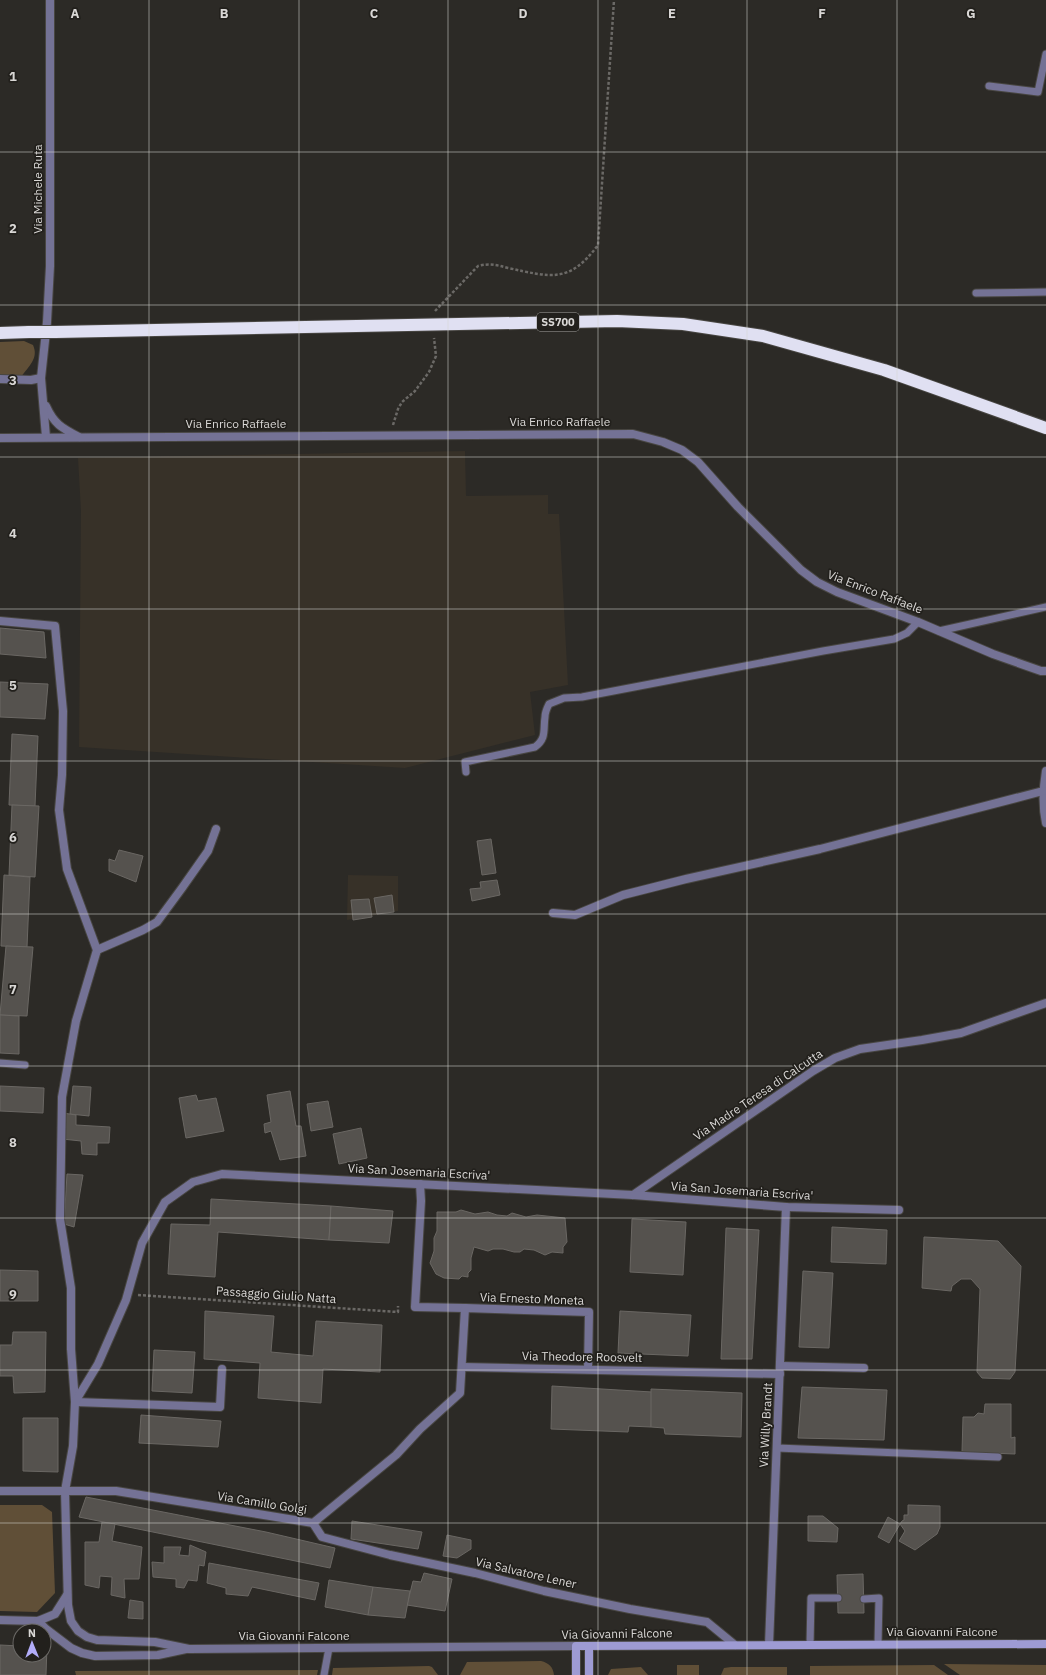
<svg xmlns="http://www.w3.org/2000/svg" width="1046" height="1675" viewBox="0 0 1046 1675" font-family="'IBM Plex Sans',sans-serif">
<rect width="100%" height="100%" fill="#2c2a26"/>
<!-- built -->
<g fill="#373128">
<path d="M465 451 466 496 548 495V514H559L568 685 530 692 535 735 405 768 79 747 81 511 78 458Z"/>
<path d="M348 875 398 876V911L347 920Z"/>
</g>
<!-- green -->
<g fill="#604f37">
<path d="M24 341 33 345C39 358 29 366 21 377L0 375V342Z"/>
<path d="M0 1505H42L52 1512 55 1593 37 1612 0 1611Z"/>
<path d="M541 1661C549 1663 553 1667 554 1675H460L467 1662Z"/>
<path d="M944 1664 1046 1665V1675H960Z"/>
<rect x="677" y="1665" width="22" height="10"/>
<path d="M934 1665 948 1675H810V1666Z"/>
<path d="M429 1666 432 1667 438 1675H332L333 1668Z"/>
<path d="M641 1667 648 1675H608L611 1669Z"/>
<path d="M731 1667H787V1675H721L724 1668Z"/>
<path d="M318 1670 317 1675H76L75 1671Z"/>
</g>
<!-- building -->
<g fill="#55524e" stroke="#6a6763">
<path d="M0 628 44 632 46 658 0 654Z"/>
<path d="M0 682 48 684 45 719 0 717Z"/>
<path d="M12 734 38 736 35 806 9 805Z"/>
<path d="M12 805 39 806 35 877 9 875Z"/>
<path d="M491 839 496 873 482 875 477 841Z"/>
<path d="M119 850 143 856 136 882 109 871V859L115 861Z"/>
<path d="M4 875 30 877 27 947 1 946Z"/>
<path d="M497 880 500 895 472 901 470 889 481 888 480 882Z"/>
<path d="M392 895 394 912 377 914 374 898Z"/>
<path d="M369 899 372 917 353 920 351 900Z"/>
<path d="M6 946 33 947 27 1016 0 1015Z"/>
<path d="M0 1015 19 1016V1054L0 1053Z"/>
<path d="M0 1086 44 1088 43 1113 0 1111Z"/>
<path d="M73 1086 91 1087 89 1116 70 1114Z"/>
<path d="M290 1091 296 1126H301L306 1156 280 1160 271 1131 265 1133 264 1124 271 1122 267 1095Z"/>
<path d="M196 1095 198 1101 216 1098 224 1131 186 1138 179 1098Z"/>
<path d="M328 1101 333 1127 311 1131 307 1104Z"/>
<path d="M63 1113 76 1115V1125L110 1127 109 1143H97V1155L82 1154 81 1141 62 1139Z"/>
<path d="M361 1128 367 1158 339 1164 333 1134Z"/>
<path d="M67 1174 83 1175 74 1227 64 1224Z"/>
<path d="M211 1199 331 1206 329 1240 218 1232 215 1277 168 1274 171 1224 210 1225Z"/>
<path d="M331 1206 393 1211 389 1243 329 1240Z"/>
<path d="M461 1210 475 1214 488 1212 497 1215 507 1216 512 1213 526 1217 537 1215 565 1218 567 1242 563 1247V1253L552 1252 545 1255 534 1250 524 1249 520 1252H514L503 1249H493L488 1251 474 1247 471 1258V1270L468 1273V1277L462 1276 459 1279 444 1278 436 1274 430 1263 434 1251V1238L437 1231V1212H456Z"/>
<path d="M632 1219 686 1222 683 1275 630 1272Z"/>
<path d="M832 1227 887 1230 886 1264 831 1262Z"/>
<path d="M726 1228 759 1230 752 1359H721Z"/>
<path d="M924 1237 998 1241 1021 1266 1015 1372 1010 1379 982 1378 977 1372 980 1289 971 1279H961L952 1286 951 1291 922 1288Z"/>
<path d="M0 1270 38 1271V1301H0Z"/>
<path d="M803 1271 833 1273 829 1348 799 1347Z"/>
<path d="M205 1311 274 1316 271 1352 313 1356 316 1321 382 1325 380 1372 323 1369 321 1403 258 1398 260 1363 204 1359Z"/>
<path d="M620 1311 691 1315 688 1356 618 1353Z"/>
<path d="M13 1332H46L45 1392 14 1393 13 1376H0V1345H12Z"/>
<path d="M154 1350 195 1352 192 1393 152 1391Z"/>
<path d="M552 1386 652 1392 651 1427 629 1426 628 1432 551 1429Z"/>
<path d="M802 1387 887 1390 884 1440 798 1438Z"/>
<path d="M651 1389 742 1393 741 1437 665 1434 664 1428 651 1427Z"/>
<path d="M985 1404H1011V1438L1015 1437V1454L962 1452 963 1417H974L978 1413 984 1414Z"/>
<path d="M141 1415 221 1421 218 1447 139 1443Z"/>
<path d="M23 1418H58V1472L23 1471Z"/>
<path d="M86 1497 266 1532 335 1548 330 1568 79 1517Z"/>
<path d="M908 1505 940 1506V1527L937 1534 915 1550 899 1541 905 1531 900 1524 902 1521 904 1520V1515H908Z"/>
<path d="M808 1516H823L838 1528 837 1542 808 1541Z"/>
<path d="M888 1517 900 1524 889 1543 878 1537Z"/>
<path d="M352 1521 422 1532 418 1549 351 1539Z"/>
<path d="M102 1522 115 1524 112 1541 142 1547 139 1579H124L125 1598 111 1595 112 1577 100 1576 99 1588 85 1585V1542H99Z"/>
<path d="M447 1535 471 1540V1549L457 1558 443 1556Z"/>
<path d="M190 1545 206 1552 204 1566 199 1565 197 1581 188 1580 184 1588 176 1587V1579L153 1577 152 1562 164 1563V1547H181L179 1555 189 1556Z"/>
<path d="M209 1563 319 1583 315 1600 252 1587 248 1596 226 1594V1588L207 1583Z"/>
<path d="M424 1573 452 1579 445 1611 407 1605 413 1581 421 1582Z"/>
<path d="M863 1574 864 1613H838L837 1575Z"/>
<path d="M329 1580 373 1587 368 1615 325 1607Z"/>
<path d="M373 1587 410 1591 405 1618 368 1615Z"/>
<path d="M130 1600 143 1602V1619L128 1618Z"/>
<path d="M0 1645 20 1646V1655H44V1646H47L46 1675H0Z"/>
</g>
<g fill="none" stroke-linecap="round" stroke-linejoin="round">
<!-- lane casing -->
<g stroke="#484642" stroke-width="9">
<g id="lane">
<path d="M989 86 1038 92 1046 54"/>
<path d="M976 293 1046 292"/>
<path d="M939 631 1046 607"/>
<path d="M466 772 465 762 535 747C547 738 543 730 545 717 545 713 547 708 549 704L564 698 582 697 823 651 894 639 907 633 918 622"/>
<path d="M0 1063 25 1065"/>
<path d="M777 1448 998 1457"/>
<path d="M864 1599 879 1598 878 1644"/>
<path d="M810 1645 811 1598H838"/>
<path d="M324 1675 329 1648"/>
</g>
</g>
<!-- street casing -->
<g stroke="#484642" stroke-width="10">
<g id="street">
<path d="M0 379 31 380 41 378"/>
<path d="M46 406C54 424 62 428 79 437"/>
<path d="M46 437 41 378 47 322 50 266V0"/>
<path d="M0 438 633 434 663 442 682 450 698 462 738 507 801 570 817 582 837 592 918 622 993 654 1041 671H1046"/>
<path d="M0 621 55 626 63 711 62 775 59 810 67 869 97 950 76 1021 62 1097 60 1219 71 1288V1349L75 1402 220 1407 222 1369"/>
<path d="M1046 771C1043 789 1042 805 1046 823"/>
<path d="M553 913 575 915 623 895 686 879 820 849 1043 791"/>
<path d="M97 950 143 930 157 922 182 888 208 851 216 829"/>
<path d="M420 1184 421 1201 415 1307 465 1308"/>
<path d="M633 1195 813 1071 835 1058 860 1049 922 1040 961 1033 1046 1003"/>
<path d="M781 1366 864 1368"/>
<path d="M462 1367 780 1374"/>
<path d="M588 1369 589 1312 465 1308 460 1393 420 1429 396 1455 313 1523 116 1491H65L73 1446 75 1402 98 1364 126 1300 142 1243 165 1202 193 1182 222 1174 633 1195 786 1207 899 1210"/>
<path d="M0 1491H65L68 1605 71 1621 78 1631 87 1637 97 1640 155 1642 189 1649 576 1646"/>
<path d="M313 1523 322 1537 390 1555 475 1573 544 1591 630 1609 707 1622 735 1645"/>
<path d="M0 1620 38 1621 55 1614 67 1595"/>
<path d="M38 1621 46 1629 71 1648 82 1653 95 1656 158 1655 186 1649"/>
<path d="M769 1645 786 1207"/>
</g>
</g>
<!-- secondary casing -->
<g stroke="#484642" stroke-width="10">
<g id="secondary">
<path d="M576 1675V1646L1046 1644"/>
<path d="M589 1675V1646"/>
</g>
</g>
<!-- highway casing -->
<g stroke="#484642" stroke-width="14">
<g id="highway">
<path d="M55 332 617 321 683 324 763 336 884 370 1046 428"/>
<path d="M0 333 29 332"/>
</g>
</g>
<!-- path -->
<g stroke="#6b6966" stroke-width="2.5" stroke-dasharray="3 2" stroke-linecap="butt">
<path d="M435 311 478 266C489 263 497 265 508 268 551 277 569 284 598 245L614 0"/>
<path d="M393 425 398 409 402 402 415 391 429 372 436 356 434 338"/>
<path d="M138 1295 398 1312V1306"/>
</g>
<!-- lane -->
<use href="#lane" stroke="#747295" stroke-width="7"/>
<!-- street -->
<use href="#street" stroke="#747295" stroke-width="8"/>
<!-- secondary -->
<use href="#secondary" stroke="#9e9bd3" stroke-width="8"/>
<!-- highway -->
<use href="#highway" stroke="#e0e0f2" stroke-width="12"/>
<!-- highway-bridge casing -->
<g stroke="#484642" stroke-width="14" stroke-linecap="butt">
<path id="highway-bridge" d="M29 332H55"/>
</g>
<!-- highway-bridge -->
<use href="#highway-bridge" stroke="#e0e0f2" stroke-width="12"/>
</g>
<!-- grid -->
<path fill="none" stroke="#d9d7d5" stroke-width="1" stroke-opacity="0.55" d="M149 0V1675M299 0V1675M448 0V1675M598 0V1675M747 0V1675M897 0V1675M0 152H1046M0 305H1046M0 457H1046M0 609H1046M0 761H1046M0 914H1046M0 1066H1046M0 1218H1046M0 1370H1046M0 1523H1046"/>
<g text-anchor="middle" stroke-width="3.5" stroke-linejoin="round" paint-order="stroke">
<!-- shield labels -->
<rect fill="#22201c" stroke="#a2a09e" stroke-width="1" x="537" y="313" width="42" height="18" rx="3"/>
<g font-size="11" font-weight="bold" fill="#d9d7d5">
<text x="558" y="326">SS700</text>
</g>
<!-- street labels -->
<g font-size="12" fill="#d9d7d5" stroke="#22201c">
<text transform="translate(38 189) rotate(-90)" y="4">Via Michele Ruta</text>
<text x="560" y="426">Via Enrico Raffaele</text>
<text x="236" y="428">Via Enrico Raffaele</text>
<text transform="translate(875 592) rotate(21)" y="4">Via Enrico Raffaele</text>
<text transform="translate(758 1095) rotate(-34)" y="4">Via Madre Teresa di Calcutta</text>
<text transform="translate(419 1172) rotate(3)" y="4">Via San Josemaria Escriva'</text>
<text transform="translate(742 1191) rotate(4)" y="4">Via San Josemaria Escriva'</text>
<text transform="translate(276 1295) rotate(4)" y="4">Passaggio Giulio Natta</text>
<text transform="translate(532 1299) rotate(2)" y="4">Via Ernesto Moneta</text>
<text transform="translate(582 1357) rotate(1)" y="4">Via Theodore Roosvelt</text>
<text transform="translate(766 1425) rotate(-87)" y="4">Via Willy Brandt</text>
<text transform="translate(262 1503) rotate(9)" y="4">Via Camillo Golgi</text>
<text transform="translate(526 1573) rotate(13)" y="4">Via Salvatore Lener</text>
<text x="942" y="1636">Via Giovanni Falcone</text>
<text transform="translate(617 1634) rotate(-1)" y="4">Via Giovanni Falcone</text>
<text x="294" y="1640">Via Giovanni Falcone</text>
</g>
</g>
<g font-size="13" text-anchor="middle" font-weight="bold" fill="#d9d7d5" stroke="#22201c" stroke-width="3.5" stroke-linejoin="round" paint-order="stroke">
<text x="75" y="18">A</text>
<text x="224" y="18">B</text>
<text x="374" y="18">C</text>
<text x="523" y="18">D</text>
<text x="672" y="18">E</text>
<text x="822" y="18">F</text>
<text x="971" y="18">G</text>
<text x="13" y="81">1</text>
<text x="13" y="233">2</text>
<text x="13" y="385">3</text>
<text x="13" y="538">4</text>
<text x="13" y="690">5</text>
<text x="13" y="842">6</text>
<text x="13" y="994">7</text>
<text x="13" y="1147">8</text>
<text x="13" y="1299">9</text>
</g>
<!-- north arrow -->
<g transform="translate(32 1643) rotate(359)"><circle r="19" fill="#22201c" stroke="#6b6966"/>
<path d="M0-3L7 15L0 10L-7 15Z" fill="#b2adf9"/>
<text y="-6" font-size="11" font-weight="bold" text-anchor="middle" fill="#d9d7d5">N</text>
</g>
</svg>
